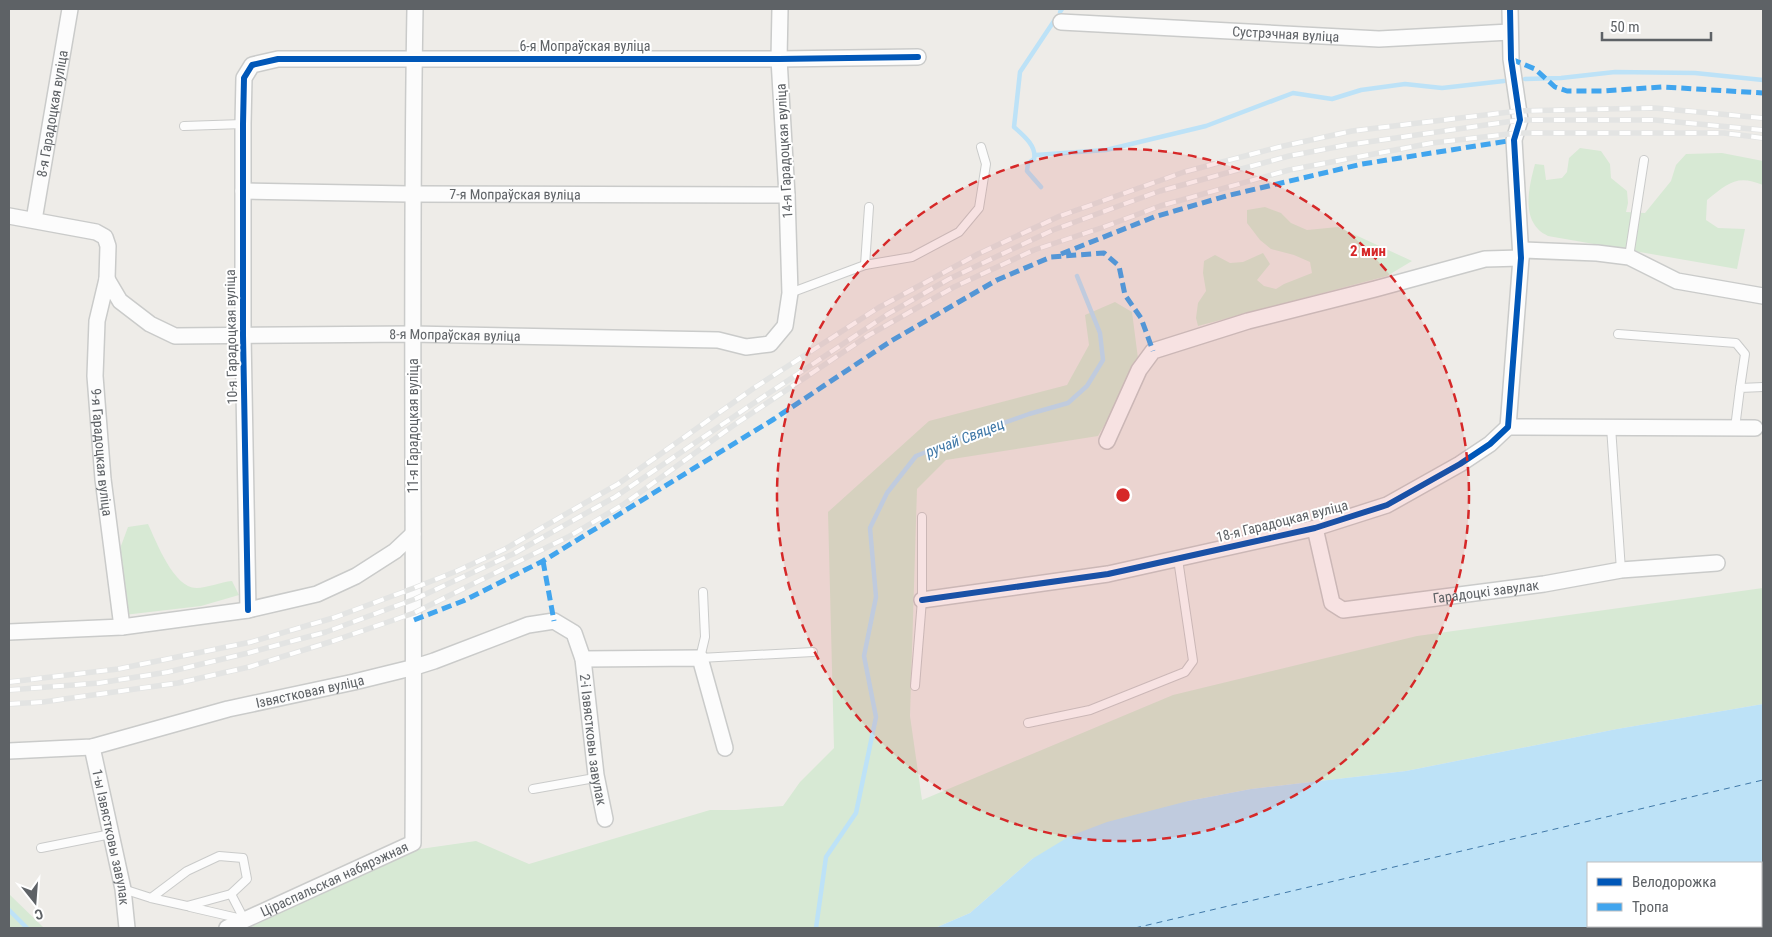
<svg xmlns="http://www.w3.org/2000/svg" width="1772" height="937" viewBox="0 0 1772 937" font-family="'Roboto Condensed',sans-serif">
<rect width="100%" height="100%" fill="#eeece8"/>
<!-- green -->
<g fill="#d7e9d4">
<path d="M1580 148 1601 151 1610 164 1611 178 1627 191 1628 203 1626 212 1645 213 1671 181 1676 165 1686 154 1722 153 1763 161V185C1737 174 1728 183 1707 200L1706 220 1718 228 1745 229 1737 269 1548 236C1545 234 1540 232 1538 229 1522 213 1530 183 1535 164L1544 165 1546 180 1562 178 1567 172 1569 158Z"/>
<path d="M1265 207 1281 213 1291 223 1307 230 1338 227 1412 261 1387 276 1198 326 1196 318 1198 303 1206 291 1203 273 1204 261 1215 255 1230 263 1243 262 1263 253 1270 264 1257 280 1264 286 1276 289 1284 284 1312 273 1310 262 1294 255 1271 249 1260 240 1247 223V210Z"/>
<path d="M1115 302 1132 312 1139 366 1098 436 946 460 917 489 910 716 922 800 1173 695 1417 636 1763 588V704L1617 729 1406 771 1251 789 1188 801 1032 859 970 913 935 928H249L406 851 476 841 529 864 710 810H736L783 806 800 782 834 748 828 512 929 421 1067 385 1089 345 1085 315Z"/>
<path d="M148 524C156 541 174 589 197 588 206 588 221 582 232 581L239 595 201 606 124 615 126 593 118 554 128 527Z"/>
<path d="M9 894 44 928H9Z"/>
</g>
<!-- water -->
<path fill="#bde2f7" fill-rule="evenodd" d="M1763 704V928H935L970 913 1032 859 1070 836 1107 822 1188 801 1251 789 1406 771 1617 729ZM1588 863H1761V926H1588Z"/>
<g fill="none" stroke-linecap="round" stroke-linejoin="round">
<!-- stream -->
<g stroke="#bde2f7" stroke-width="4.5">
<path d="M1060 12 1062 9"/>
<path d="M1525 79 1561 78 1615 72 1695 73 1763 80"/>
<path d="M1036 155 1106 150 1206 126 1293 93 1332 99 1361 90 1405 84 1442 88 1504 81"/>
<path d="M1041 187 1027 171 1028 163 1034 159C1037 146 1023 135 1014 127L1020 72 1054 21"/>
<path d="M9 910 27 928"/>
<path d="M816 928 826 857 856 813 876 717 864 656 876 597 870 528 887 493 916 456 964 437 1029 414 1068 403 1087 386 1103 360 1100 333 1077 276"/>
</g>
<!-- ferry -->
<path stroke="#4179a8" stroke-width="1" stroke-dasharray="6 5" stroke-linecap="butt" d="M1135 928 1763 780"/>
<!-- lane casing -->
<g stroke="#cacbca" stroke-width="10">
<g id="lane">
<path d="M184 126 243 124"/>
<path d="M1629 257 1644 160"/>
<path d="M865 265 869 207"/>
<path d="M790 293 865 265 912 257 959 232 979 208 986 164 981 147"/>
<path d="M1618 334 1736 343 1745 354 1740 388"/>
<path d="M1611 427 1621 570"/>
<path d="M1735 428 1740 388 1763 387"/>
<path d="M703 592 705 637 700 658 813 652"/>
<path d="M915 686 922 600V517"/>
<path d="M1028 723 1090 710 1185 672 1193 661 1178 559"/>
<path d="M533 789 589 779 596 775"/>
<path d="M41 848 111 834"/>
<path d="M123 889 151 898 187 906 231 894 247 879 243 858 219 856 187 871 151 898"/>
<path d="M231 894 244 919"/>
<path d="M190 907 242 919"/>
</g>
</g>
<!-- street casing -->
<g stroke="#cacbca" stroke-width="18">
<g id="street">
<path id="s1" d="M1061 22 1379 39 1510 32"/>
<path id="s2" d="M243 191 409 194 787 195"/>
<path id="s3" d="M9 216 96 232 105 237 108 246 107 279 97 321 95 376 103 479 122 627"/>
<path id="s4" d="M34 220 70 9"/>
<path d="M1521 250 1597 253 1629 257 1677 281 1763 296"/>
<path id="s5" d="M107 279 120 301 150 324 175 336 412 334 718 340 746 347 770 344 785 326 790 293 787 195 779 59 780 9"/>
<path d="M1508 427 1755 428"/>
<path d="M1107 441 1139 370 1153 351 1248 321 1375 289 1485 259 1521 258"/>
<path id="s6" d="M1315 528 1332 603 1343 610 1544 584 1621 570 1717 563"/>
<path d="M922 600 1108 574 1315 528 1387 505 1460 464 1490 444 1508 427 1521 258 1514 140 1520 120 1511 59 1510 9"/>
<path d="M248 610 243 335V124L244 78 252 65 278 59H779L918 57"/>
<path d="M9 632 122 627 248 610 317 594 356 576 395 551 413 534"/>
<path d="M583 659 700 658 725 748"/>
<path id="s7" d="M92 747 123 889 127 928"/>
<path id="s8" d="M9 751 92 747 228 709 354 682 415 667 434 661 528 625 554 621 574 633 583 659 596 775 605 819"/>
<path id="s9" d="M227 928 413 843C415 565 410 287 415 9"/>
</g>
</g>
<!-- lane -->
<use href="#lane" stroke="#fcfcfc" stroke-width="8"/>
<!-- street -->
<use href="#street" stroke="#fcfcfc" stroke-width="15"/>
<!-- rail casing -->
<g stroke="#e3e4e3" stroke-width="5.5">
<g id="rail">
<path d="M9 682 118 669 251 642 333 618 414 588 457 571 505 549 618 484 754 388 878 308 978 254 1060 216 1184 172 1279 147 1352 131 1518 111 1655 108 1763 118"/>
<path d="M9 690 99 683 168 672 248 653 326 632 415 599 513 554 615 497 751 405 888 314 949 279 1053 230 1160 191 1289 156 1347 145 1520 120H1655L1763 130"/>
<path d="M9 704 43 702 178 683 249 667 333 641 414 613 568 537 624 504 734 425 869 335 954 287 1034 250 1101 228 1160 206 1289 170 1432 143 1517 133H1724L1763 138"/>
</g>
</g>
<!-- rail -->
<use href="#rail" stroke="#fff" stroke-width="4" stroke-dasharray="11" stroke-linecap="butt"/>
<!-- quiet -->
<g stroke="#41a5ee" stroke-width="5" stroke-dasharray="10 5" stroke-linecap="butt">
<path d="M1511 59 1535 69 1555 87 1567 91H1602L1663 87 1763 93"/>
<path d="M1061 254 1154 217 1226 196 1362 164 1514 140"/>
<path d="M543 561 554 621"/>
<path d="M414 620 463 601 543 561 774 419 891 341 997 280 1051 257 1104 253 1119 266 1125 295 1141 318 1153 351"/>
</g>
<!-- cycleway casing -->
<g stroke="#fff" stroke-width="9">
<g id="cycleway">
<path d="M922 600 1108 574 1315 528 1387 505 1460 464 1490 444 1508 427 1521 258 1514 140 1520 120 1511 59 1510 9"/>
<path d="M248 610 243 335V124L244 78 252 65 278 59H779L918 57"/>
</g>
</g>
<!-- cycleway -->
<use href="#cycleway" stroke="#0057b8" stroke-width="6"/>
</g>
<!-- distance rings -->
<circle cx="1123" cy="495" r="346" fill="#d62828" fill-opacity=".12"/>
<circle fill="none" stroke="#d62828" stroke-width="2.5" stroke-dasharray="9 6" cx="1123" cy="495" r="346"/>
<g text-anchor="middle" stroke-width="4" stroke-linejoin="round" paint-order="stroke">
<!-- street labels -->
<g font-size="14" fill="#5e6266" stroke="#fff">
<text dy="5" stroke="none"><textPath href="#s1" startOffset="225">Сустрэчная вуліца</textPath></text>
<text x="585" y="51">6-я Мопраўская вуліца</text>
<text dy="5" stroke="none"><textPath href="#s4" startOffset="108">8-я Гарадоцкая вуліца</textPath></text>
<text transform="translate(784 151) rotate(-93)" y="5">14-я Гарадоцкая вуліца</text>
<text dy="5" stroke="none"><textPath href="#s2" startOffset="272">7-я Мопраўская вуліца</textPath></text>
<text dy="5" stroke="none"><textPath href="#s5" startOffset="371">8-я Мопраўская вуліца</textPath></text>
<text transform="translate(231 337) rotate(-91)" y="5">10-я Гарадоцкая вуліца</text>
<text transform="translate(413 426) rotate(-90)" y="5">11-я Гарадоцкая вуліца</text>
<text dy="5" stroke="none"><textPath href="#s3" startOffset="316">9-я Гарадоцкая вуліца</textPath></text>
<text transform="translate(1282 521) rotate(-14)" y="5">18-я Гарадоцкая вуліца</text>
<text dy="5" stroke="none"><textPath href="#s6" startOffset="234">Гарадоцкі завулак</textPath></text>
<text dy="5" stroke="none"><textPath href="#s8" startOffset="308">Ізвястковая вуліца</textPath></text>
<text dy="5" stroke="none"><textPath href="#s8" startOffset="695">2-і Ізвястковы завулак</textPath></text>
<text dy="5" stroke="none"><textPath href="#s7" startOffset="92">1-ы Ізвястковы завулак</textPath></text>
<text dy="5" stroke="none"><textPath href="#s9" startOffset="118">Ціраспальская набярэжная</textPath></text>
</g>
<!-- water labels -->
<g font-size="15" font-style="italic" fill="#4179a8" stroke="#fff">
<text transform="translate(965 438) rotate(-21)" y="5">ручай Свяцец</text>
</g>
</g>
<circle cx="1123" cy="495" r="8" fill="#d62828" stroke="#fff" stroke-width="2.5"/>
<g font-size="15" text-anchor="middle" font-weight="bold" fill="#d62828" stroke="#fff" stroke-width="4" stroke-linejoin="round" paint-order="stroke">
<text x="1368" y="256">2 мин</text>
</g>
<!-- border -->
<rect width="1772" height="937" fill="none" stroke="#5e6266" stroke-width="20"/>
<!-- legend -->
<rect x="1587" y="862" width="175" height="65" fill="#ffffff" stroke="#bfc0c2"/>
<rect x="1597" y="878" width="25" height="8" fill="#0057b8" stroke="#bfc0c2"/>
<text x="1632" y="887" font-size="15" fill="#5e6266">Велодорожка</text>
<rect x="1597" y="903" width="25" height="8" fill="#41a5ee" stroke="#bfc0c2"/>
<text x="1632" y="912" font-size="15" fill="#5e6266">Тропа</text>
<!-- north arrow -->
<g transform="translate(35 902) rotate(163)" stroke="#ffffff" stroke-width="4" paint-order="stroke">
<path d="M0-4L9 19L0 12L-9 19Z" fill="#5e6266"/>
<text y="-8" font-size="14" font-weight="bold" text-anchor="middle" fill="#5e6266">С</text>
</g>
<!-- scale -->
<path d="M1602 32v8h109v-8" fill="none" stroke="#5e6266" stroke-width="2.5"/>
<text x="1610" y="32" font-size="15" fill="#5e6266" stroke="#ffffff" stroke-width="4" paint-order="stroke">50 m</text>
</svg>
